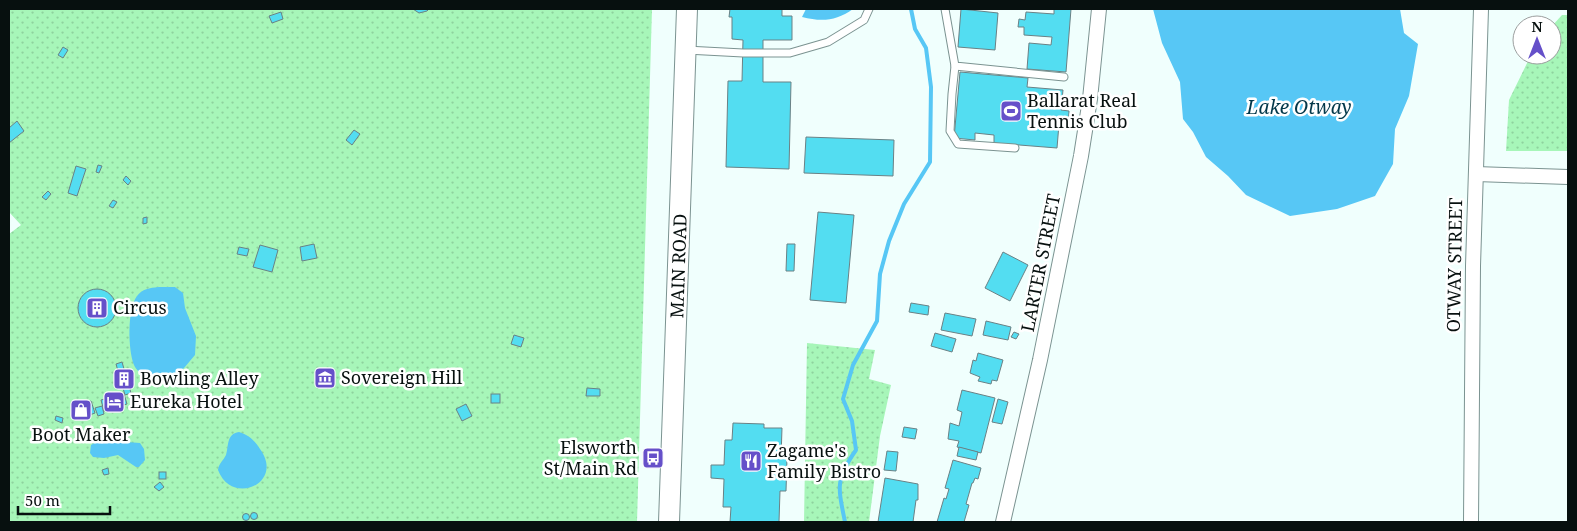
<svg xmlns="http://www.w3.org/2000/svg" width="1577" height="531" viewBox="0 0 1577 531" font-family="'Noto Serif',serif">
<defs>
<pattern id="green-dots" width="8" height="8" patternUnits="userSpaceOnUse" patternTransform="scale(1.25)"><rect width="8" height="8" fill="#a7f6b9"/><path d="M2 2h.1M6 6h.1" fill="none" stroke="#8ed29e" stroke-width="1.8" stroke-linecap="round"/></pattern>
</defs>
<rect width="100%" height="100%" fill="#f0fffd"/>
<!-- green -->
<g fill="url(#green-dots)">
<path d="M9 9H652L637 522H9V234L21 225 9 212Z"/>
<path d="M1562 15H1568V151H1506L1509 100 1531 55H1552V26Z"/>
<path d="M807 343 875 350 869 379 891 385 880 436 869 522H804Z"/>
</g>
<!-- water -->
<g fill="#57c7f5">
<path d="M806 9H853C836 21 822 22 802 17Z"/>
<path d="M1153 9H1400L1404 33 1418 44 1409 96 1395 129 1393 164 1375 196 1337 209 1290 216 1246 195 1228 176 1206 157 1193 132 1183 119 1180 82 1162 43Z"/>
<path d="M158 287H175L183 293 185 308 196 336 195 355 184 368 177 373 169 376 145 377C141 373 136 370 134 365 128 350 127 309 137 296 142 289 150 288 158 287Z"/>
<path d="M239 432C249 435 255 441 260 449 285 483 232 507 218 470 219 463 223 461 226 455 229 446 226 434 239 432Z"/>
<path d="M100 440 140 443 144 449 145 460 139 467H136L118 455 104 458 93 457 90 453 91 445Z"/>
</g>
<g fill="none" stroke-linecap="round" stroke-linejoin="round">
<!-- stream -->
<path stroke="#57c7f5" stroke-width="4" d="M845 522C838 487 835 480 856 450L852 421 843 399 853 365 877 321 880 274 889 241 904 204 930 162 931 87 926 48 915 29 911 9"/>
</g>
<!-- building -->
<g fill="#53ddf1" stroke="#6a8185">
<path d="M413 9H429L427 11 419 13Z"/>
<path d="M730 9H782V16H792V40H763V82H791L789 169 726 167 728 81H742L743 40 732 39V17H729Z"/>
<path d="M961 9 998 13 995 50 958 47Z"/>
<path d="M1054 9H1071L1066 72 1027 69 1029 43 1051 45 1052 37 1024 35V27H1018L1019 19 1025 20 1026 12 1054 14Z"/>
<path d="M281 12 283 19 272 23 269 16Z"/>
<path d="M63 47 68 50 63 58 58 55Z"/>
<path d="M960 72 1028 78 1027 87 1063 90 1061 110 1069 111 1068 125 1059 124 1057 148 994 143V135L975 133V140L954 138Z"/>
<path d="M17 121 24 131 9 143V128Z"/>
<path d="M354 130 360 134 352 145 346 140Z"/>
<path d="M806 137 894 140 893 176 804 173Z"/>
<path d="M98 165 102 166 99 173 96 172Z"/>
<path d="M76 166 86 169 77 196 68 193Z"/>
<path d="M126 176 131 181 128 185 123 180Z"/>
<path d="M48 191 51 194 46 200 42 197Z"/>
<path d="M113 200 117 202 113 208 109 206Z"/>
<path d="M818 212 854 215 846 303 810 300Z"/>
<path d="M147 217V223L143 224V218Z"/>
<path d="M314 244 317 258 302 261 300 247Z"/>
<path d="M787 244H795L794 271H786Z"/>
<path d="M260 245 278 250 272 272 253 267Z"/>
<path d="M239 247 249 249 247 256 237 254Z"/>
<path d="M1003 252 1028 265 1010 301 985 288Z"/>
<circle cx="97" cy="308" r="19"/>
<path d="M911 303 929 306 928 315 909 312Z"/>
<path d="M945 313 976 319 972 336 941 330Z"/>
<path d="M986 321 1011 327 1008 340 983 335Z"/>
<path d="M1014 332 1019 334 1016 339 1011 337Z"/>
<path d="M935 333 956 339 952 352 931 346Z"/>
<path d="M514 335 524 338 521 347 511 344Z"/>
<path d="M978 353 1003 360 997 381 992 380 991 384 978 381 980 377 970 373 973 360 976 361Z"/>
<path d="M122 362 131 393 125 395 116 364Z"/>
<path d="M587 388 600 389V396H586Z"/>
<path d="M962 390 995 398 981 453 957 447 959 441 948 439 950 423 959 426 962 412 957 410Z"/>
<path d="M124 394 127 404 104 411 101 400Z"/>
<rect x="491" y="394" width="9" height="9"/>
<path d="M998 399 1008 402 1002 424 992 422Z"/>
<path d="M91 401 95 413 87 416 83 403Z"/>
<path d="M83 403 87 416 79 418 75 405Z"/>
<path d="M466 404 472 416 462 421 456 409Z"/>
<path d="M102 406 104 414 98 416 95 408Z"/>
<path d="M56 416 63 418 62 423 55 420Z"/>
<path d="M733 423 764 424V428H782L781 458H787L786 491H780L779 522H730L731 507H723L724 479 711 478V465H724L725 440H732Z"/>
<path d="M904 427 917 429 915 439 902 437Z"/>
<path d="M959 447 978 452 976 460 957 456Z"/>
<path d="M887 451 898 452 896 471 884 470Z"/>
<path d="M953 460 981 468 978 479 975 478 973 483H972L966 504 969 505 964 522H937L944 498 946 499 949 489 945 488Z"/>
<path d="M108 468 109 474 104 475 102 470Z"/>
<rect x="159" y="472" width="7" height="7"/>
<path d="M885 478 918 484V500H916L913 522H878Z"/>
<path d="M160 482 164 487 159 491 154 487Z"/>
<circle cx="254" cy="516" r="3.5"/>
<circle cx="246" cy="517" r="3.5"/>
</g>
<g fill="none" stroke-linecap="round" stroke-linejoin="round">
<!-- service casing -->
<g stroke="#7b9391" stroke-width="9">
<g id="service">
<path d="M945 9 955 66 1064 77"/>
<path d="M686 50 743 53H790L828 42 864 20 869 9"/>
<path d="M955 66 952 94 950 131 958 144 1015 148"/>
</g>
</g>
<!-- minor casing -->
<g stroke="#7b9391" stroke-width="16">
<g id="minor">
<path d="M1476 174 1568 177"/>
<path d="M1003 522 1040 360 1081 156 1090 99 1099 9"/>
<path d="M1471 522 1473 266 1481 9"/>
</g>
</g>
<!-- secondary casing -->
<g stroke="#7b9391" stroke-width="22">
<path id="secondary" d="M669 522 687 9"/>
</g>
<!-- service -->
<use href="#service" stroke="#fff" stroke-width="7"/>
<!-- minor -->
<use href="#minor" stroke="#fff" stroke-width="14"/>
<!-- secondary -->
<use href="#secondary" stroke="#fff" stroke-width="20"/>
</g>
<!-- icons -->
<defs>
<g id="stadium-square" transform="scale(1.125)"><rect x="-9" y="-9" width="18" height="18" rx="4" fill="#6550c9" stroke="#fff"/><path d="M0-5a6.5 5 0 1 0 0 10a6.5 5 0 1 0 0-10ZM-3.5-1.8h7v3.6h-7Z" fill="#fff"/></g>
<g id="building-square" transform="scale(1.125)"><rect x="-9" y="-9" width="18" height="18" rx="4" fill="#6550c9" stroke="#fff"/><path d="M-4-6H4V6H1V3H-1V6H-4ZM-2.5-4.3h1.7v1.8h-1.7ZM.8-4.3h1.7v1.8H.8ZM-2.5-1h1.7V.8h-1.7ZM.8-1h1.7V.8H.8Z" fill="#fff"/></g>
<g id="museum-square" transform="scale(1.125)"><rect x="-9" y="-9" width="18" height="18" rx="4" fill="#6550c9" stroke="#fff"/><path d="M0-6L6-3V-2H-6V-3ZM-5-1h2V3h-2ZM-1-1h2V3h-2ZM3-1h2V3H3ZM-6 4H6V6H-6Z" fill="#fff"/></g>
<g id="hotel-square" transform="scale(1.125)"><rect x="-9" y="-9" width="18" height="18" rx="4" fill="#6550c9" stroke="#fff"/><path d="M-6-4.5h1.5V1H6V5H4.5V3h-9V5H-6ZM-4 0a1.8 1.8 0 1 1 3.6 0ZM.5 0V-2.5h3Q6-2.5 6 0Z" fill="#fff"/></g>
<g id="shop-square" transform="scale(1.125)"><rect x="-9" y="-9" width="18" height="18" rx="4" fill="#6550c9" stroke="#fff"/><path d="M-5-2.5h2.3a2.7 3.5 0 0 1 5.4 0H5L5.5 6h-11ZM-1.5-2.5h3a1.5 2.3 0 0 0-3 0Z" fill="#fff"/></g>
<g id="bus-square" transform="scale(1.125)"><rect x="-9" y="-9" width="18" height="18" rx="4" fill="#6550c9" stroke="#fff"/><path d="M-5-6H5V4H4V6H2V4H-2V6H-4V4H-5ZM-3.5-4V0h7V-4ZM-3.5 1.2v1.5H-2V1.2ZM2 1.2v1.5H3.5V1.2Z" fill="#fff"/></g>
<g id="restaurant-square" transform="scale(1.125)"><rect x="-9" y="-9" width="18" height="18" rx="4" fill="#6550c9" stroke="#fff"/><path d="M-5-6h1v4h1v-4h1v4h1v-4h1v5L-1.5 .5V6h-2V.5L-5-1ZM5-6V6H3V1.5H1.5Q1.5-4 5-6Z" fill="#fff"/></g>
</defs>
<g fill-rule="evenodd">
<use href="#stadium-square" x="1011" y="111"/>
<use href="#building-square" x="97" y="308"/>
<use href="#museum-square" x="325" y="378"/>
<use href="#building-square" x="124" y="379"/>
<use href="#hotel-square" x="114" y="402"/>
<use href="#shop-square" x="81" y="410"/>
<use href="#bus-square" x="653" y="458"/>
<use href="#restaurant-square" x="751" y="461"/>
</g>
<g text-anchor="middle" stroke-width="5" stroke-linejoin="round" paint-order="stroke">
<!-- poi labels -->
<g font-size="18" fill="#07100f" stroke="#fff" text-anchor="start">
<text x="1027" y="107">Ballarat Real<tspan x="1027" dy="21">Tennis Club</tspan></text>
<text x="113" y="314">Circus</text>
<text x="341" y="384">Sovereign Hill</text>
<text x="140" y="385">Bowling Alley</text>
<text x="130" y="408">Eureka Hotel</text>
<text x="81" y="441" text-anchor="middle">Boot Maker</text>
<text x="637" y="454" text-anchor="end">Elsworth<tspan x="637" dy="21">St/Main Rd</tspan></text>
<text x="767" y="457">Zagame's<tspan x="767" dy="21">Family Bistro</tspan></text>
</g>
<!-- street labels -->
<g font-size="18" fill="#07100f" stroke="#fff">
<text transform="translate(1041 263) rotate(-79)" y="6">LARTER STREET</text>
<text transform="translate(1455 265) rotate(-89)" y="6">OTWAY STREET</text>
<text transform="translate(679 266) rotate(-88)" y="6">MAIN ROAD</text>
</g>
<!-- water labels -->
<g font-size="19" font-style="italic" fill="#03384a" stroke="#fff">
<text x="1299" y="114">Lake Otway</text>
</g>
</g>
<!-- border -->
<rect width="1577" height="531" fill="none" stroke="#07100f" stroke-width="20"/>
<!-- north arrow -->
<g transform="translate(1537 40)"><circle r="24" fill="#ffffff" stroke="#9c9f9f"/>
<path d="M0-4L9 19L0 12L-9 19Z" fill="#6550c9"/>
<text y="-8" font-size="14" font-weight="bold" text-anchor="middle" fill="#07100f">N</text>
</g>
<!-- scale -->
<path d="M18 506v8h92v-8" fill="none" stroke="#07100f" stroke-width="2.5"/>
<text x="25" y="506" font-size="15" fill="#07100f" stroke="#ffffff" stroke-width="4" paint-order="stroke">50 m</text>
</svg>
